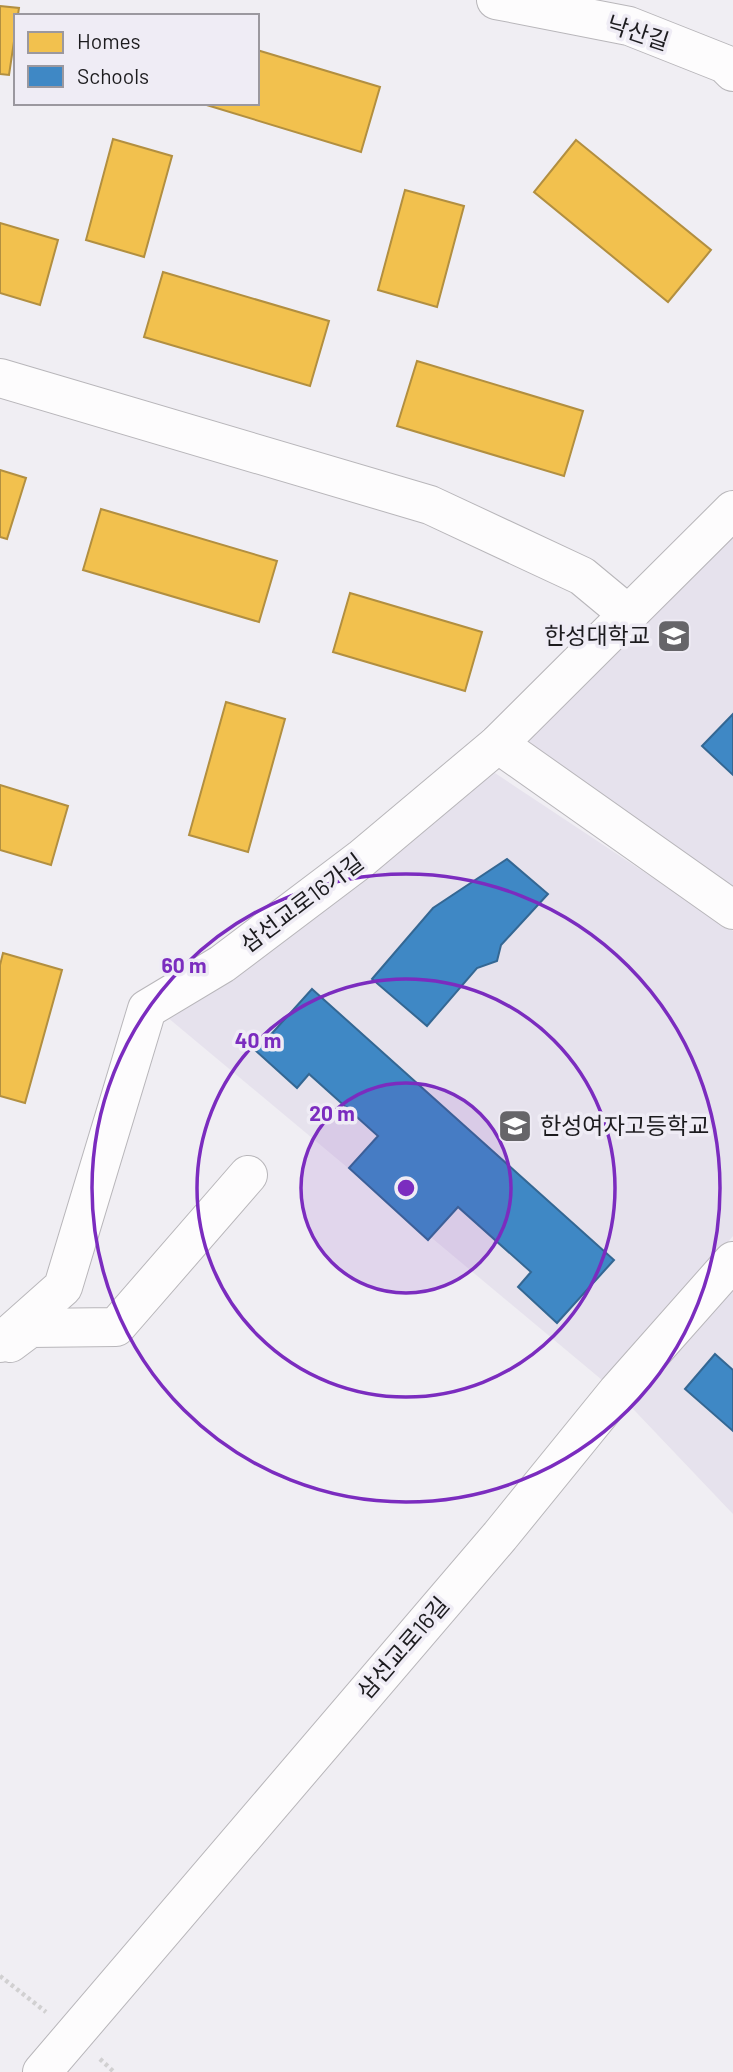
<svg xmlns="http://www.w3.org/2000/svg" width="733" height="2072" viewBox="0 0 733 2072" font-family="Barlow,'Noto Sans KR',sans-serif">
<rect width="100%" height="100%" fill="#f0eef3"/>
<!-- built -->
<g fill="#e6e2ed">
<path d="M733 529V910L498 744Z"/>
<path d="M495 773 733 931V1236L608 1385 167 1017Z"/>
<path d="M733 1261V1514L617 1392Z"/>
</g>
<!-- homes -->
<g fill="#f2c14e" stroke="#b28f40" stroke-width="2">
<path d="M0 6 19 8 9 75 0 74Z"/>
<path d="M257 50 380 87 361 152 200 103H257Z"/>
<path d="M113 139 172 156 144 257 86 240Z"/>
<path d="M576 140 711 250 668 302 534 192Z"/>
<path d="M405 190 464 206 437 307 378 290Z"/>
<path d="M0 223 58 240 40 305 0 293Z"/>
<path d="M163 272 329 321 310 386 144 337Z"/>
<path d="M417 361 583 411 564 476 397 426Z"/>
<path d="M0 470 26 478 7 539 0 537Z"/>
<path d="M101 509 277 561 259 622 83 570Z"/>
<path d="M350 593 482 632 465 691 333 652Z"/>
<path d="M226 702 285 719 248 852 189 835Z"/>
<path d="M0 785 68 806 51 865 0 850Z"/>
<path d="M3 953 62 970 25 1103 0 1096V965Z"/>
</g>
<!-- schools -->
<g fill="#3f88c5" stroke="#346793" stroke-width="2">
<path d="M733 714V775L702 746Z"/>
<path d="M507 859 548 894 501 945 497 961 477 968 427 1026 372 979 433 908Z"/>
<path d="M312 989 614 1260 557 1323 518 1287 531 1272 458 1207 428 1240 349 1168 378 1136 309 1074 297 1088 256 1051Z"/>
<path d="M715 1354 733 1370V1431L685 1389Z"/>
</g>
<g fill="none" stroke-linecap="round" stroke-linejoin="round">
<!-- minor casing -->
<g stroke="#b8b6ba" stroke-width="40">
<g id="minor">
<path d="M496 0 629 26 725 64 733 72"/>
<path d="M0 378 430 505 582 576 629 615"/>
<path d="M498 744 733 910"/>
<path d="M0 1343 63 1287 147 1009 222 964 361 859 498 744 733 510"/>
<path d="M10 1343 30 1328 116 1327 248 1175"/>
<path d="M42 2072 500 1536 617 1392 733 1261"/>
</g>
</g>
<!-- path -->
<g stroke="#d1d0d1" stroke-width="4.5" stroke-dasharray="3.5 3.5" stroke-linecap="butt">
<path d="M0 1976 46 2012"/>
<path d="M100 2059 114 2072"/>
</g>
<!-- minor -->
<use href="#minor" stroke="#fdfcfd" stroke-width="38"/>
</g>
<!-- distance rings -->
<circle cx="406" cy="1188" r="105" fill="#7b2cbf" fill-opacity=".12"/>
<g fill="none" stroke="#7b2cbf" stroke-width="3.5">
<circle cx="406" cy="1188" r="105"/>
<circle cx="406" cy="1188" r="209"/>
<circle cx="406" cy="1188" r="314"/>
</g>
<!-- icons -->
<defs>
<g id="university-square" transform="scale(1.75)"><rect x="-9" y="-9" width="18" height="18" rx="4" fill="#666569" stroke="#efecf5"/><path d="M0-5L7-2L0 1L-7-2ZM-4 1L0 2.5L4 1V4Q0 6-4 4Z" fill="#fff"/></g>
<g id="school-square" transform="scale(1.75)"><rect x="-9" y="-9" width="18" height="18" rx="4" fill="#666569" stroke="#efecf5"/><path d="M0-5L7-2L0 1L-7-2ZM-4 1L0 2.5L4 1V4Q0 6-4 4Z" fill="#fff"/></g>
</defs>
<g fill-rule="evenodd">
<use href="#university-square" x="674" y="636"/>
<use href="#school-square" x="515" y="1126"/>
</g>
<g text-anchor="middle" stroke-width="7" stroke-linejoin="round" paint-order="stroke">
<!-- street labels -->
<g font-size="23" fill="#1c1b1e" stroke="#efecf5">
<text transform="translate(638 33) rotate(18)" y="8">낙산길</text>
<text transform="translate(302 903) rotate(-37)" y="8">삼선교로16가길</text>
<text transform="translate(403 1648) rotate(-49)" y="8">삼선교로16길</text>
</g>
<!-- poi labels -->
<g font-size="23" fill="#1c1b1e" stroke="#efecf5" text-anchor="end">
<text x="650" y="644">한성대학교</text>
<text x="540" y="1134" text-anchor="start">한성여자고등학교</text>
</g>
</g>
<circle cx="406" cy="1188" r="10" fill="#7b2cbf" stroke="#efecf5" stroke-width="3.5"/>
<g font-size="21" text-anchor="middle" font-weight="bold" fill="#7b2cbf" stroke="#efecf5" stroke-width="7" stroke-linejoin="round" paint-order="stroke">
<text x="184" y="973">60 m</text>
<text x="258" y="1048">40 m</text>
<text x="332" y="1121">20 m</text>
</g>
<!-- legend -->
<rect x="14" y="14" width="245" height="91" fill="#efecf5" stroke="#9b989f" stroke-width="2"/>
<rect x="28" y="32" width="35" height="21" fill="#f2c14e" stroke="#9b989f" stroke-width="2"/>
<text x="77" y="49" font-size="21" fill="#1c1b1e">Homes</text>
<rect x="28" y="66" width="35" height="21" fill="#3f88c5" stroke="#9b989f" stroke-width="2"/>
<text x="77" y="84" font-size="21" fill="#1c1b1e">Schools</text>
</svg>
